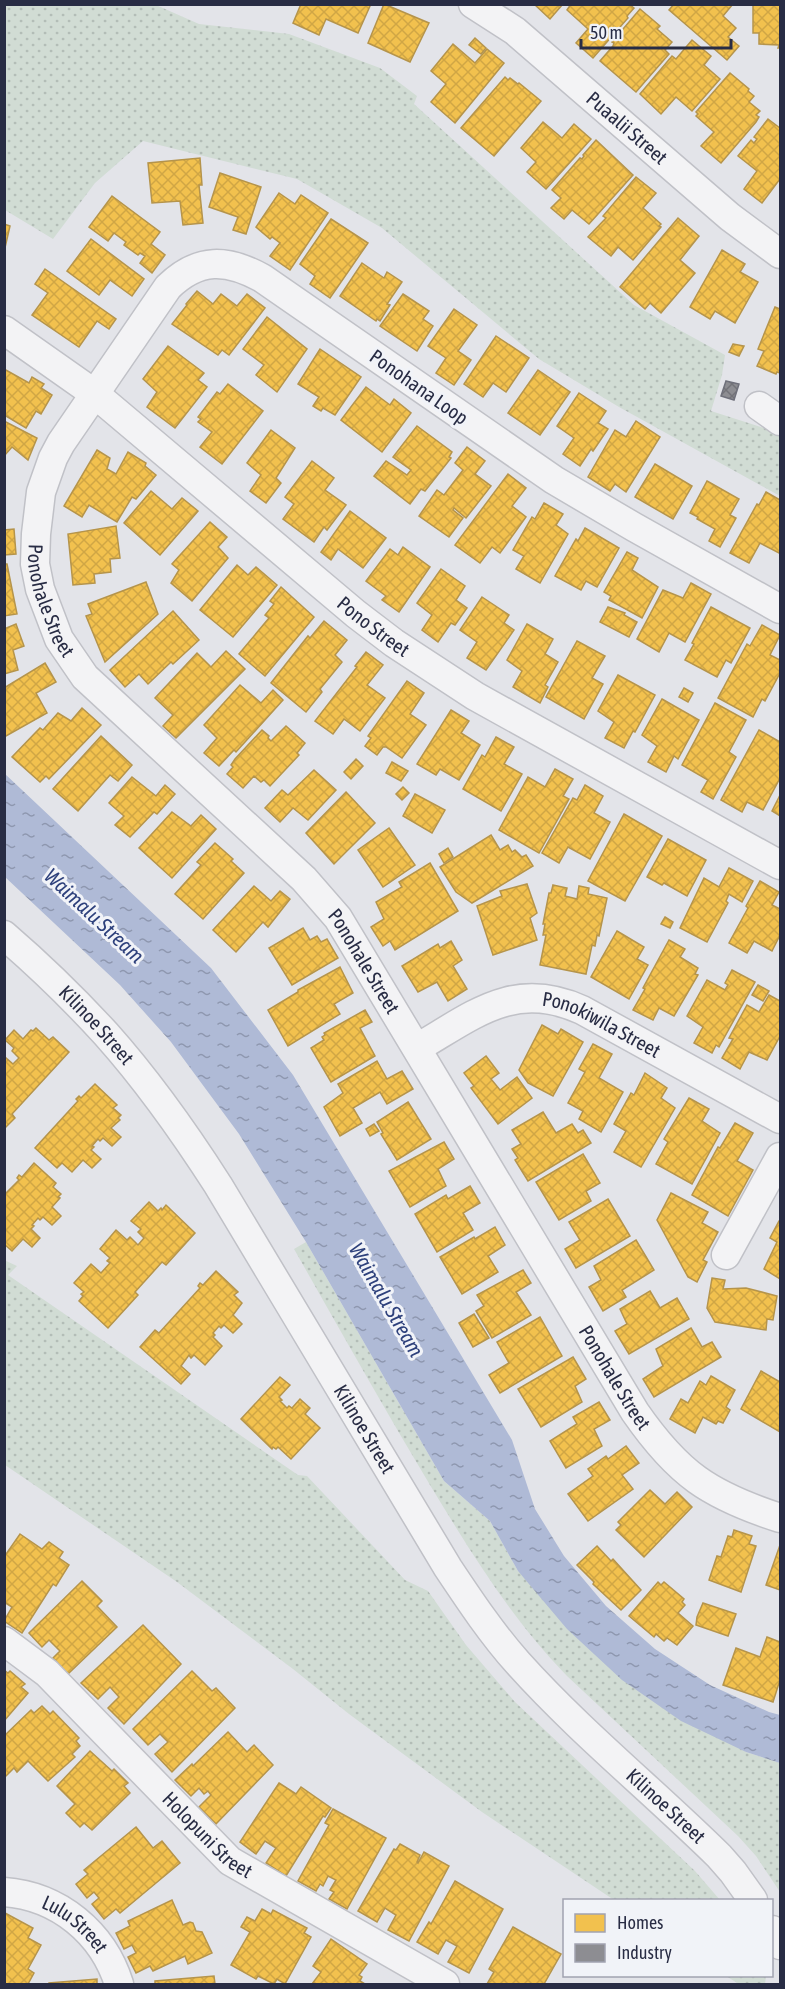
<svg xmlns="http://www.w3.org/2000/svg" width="785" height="1989" viewBox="0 0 785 1989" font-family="'Asap Condensed',sans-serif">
<defs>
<pattern id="grass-dots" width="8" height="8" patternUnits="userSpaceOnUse" patternTransform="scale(1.5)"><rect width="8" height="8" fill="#d1dcd4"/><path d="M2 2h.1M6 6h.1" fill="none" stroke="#b3bdb7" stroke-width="1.8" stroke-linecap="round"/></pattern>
<pattern id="water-ripples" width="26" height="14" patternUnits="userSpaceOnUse" patternTransform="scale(1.5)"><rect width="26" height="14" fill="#afbad6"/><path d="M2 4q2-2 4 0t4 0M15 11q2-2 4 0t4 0" fill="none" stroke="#8e97af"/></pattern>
<pattern id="homes-cross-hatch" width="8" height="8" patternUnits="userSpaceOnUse" patternTransform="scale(1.5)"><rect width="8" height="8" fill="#f2c14e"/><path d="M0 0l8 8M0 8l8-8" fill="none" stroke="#d0a645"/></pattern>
<pattern id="industry-cross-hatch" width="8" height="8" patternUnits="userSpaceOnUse" patternTransform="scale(1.5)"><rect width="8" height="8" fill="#8d8d92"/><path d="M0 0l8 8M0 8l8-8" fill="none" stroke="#737379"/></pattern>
</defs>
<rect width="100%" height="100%" fill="#e3e4e9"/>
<!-- grass -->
<g fill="url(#grass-dots)">
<path d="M4 5H156L199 24 289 34 380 68 417 96 414 104 634 305 725 355 722 375 711 411 780 433V496L619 407 539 359 382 228 297 179 143 141 95 183 53 239 5 210Z"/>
<path d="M306 1242 444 1481 490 1521 518 1571 746 1752 780 1763V1892L756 1856 738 1836 567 1676C510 1617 472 1554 430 1485 383 1407 339 1328 294 1249Z"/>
<path d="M4 1260 17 1266 8 1275 298 1475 307 1476 405 1580 428 1591 466 1645 515 1702 695 1871 720 1900H614L482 1812 349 1714 293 1669 177 1582 5 1465Z"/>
<path d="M726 1976H766L765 1984H739Z"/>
</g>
<!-- water -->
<path fill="url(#water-ripples)" d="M4 773 211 968 293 1075 512 1440 535 1509 564 1556 606 1606 655 1649 710 1685 769 1712 780 1715V1763L746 1752 681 1721 622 1680 567 1629 518 1571 490 1521 444 1481 306 1242 239 1134 171 1042 120 985 5 877Z"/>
<!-- homes -->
<g fill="url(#homes-cross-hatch)" stroke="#b5944b" stroke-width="1.5">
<path d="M301 4H367L370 6 358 33 326 19 319 35 293 23Z"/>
<path d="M384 4 429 23 410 62 368 43Z"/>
<path d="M534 4H563L550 19Z"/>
<path d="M571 4H629L634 8 627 16 628 18 593 58 576 43 588 29 567 10Z"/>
<path d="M674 4H733L723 16 736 28 728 37 739 46 727 60 669 10Z"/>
<path d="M753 4H780V48H778L779 45 759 44V33H753Z"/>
<path d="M640 9 660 26 657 29 672 42 665 50 669 54 636 92 600 61 613 46 614 43 612 42Z"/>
<path d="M475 38 486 48 481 54 469 45Z"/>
<path d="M692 40 711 56 704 65 720 79 692 111 676 97 661 114 640 94 672 56 676 59Z"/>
<path d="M453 44 475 63 487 49 504 63 455 123 431 102 446 84 431 71Z"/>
<path d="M730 73 749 89 748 91 754 96 749 102 760 111 756 115 759 117 756 122 721 163 701 146 714 132 696 116 698 114 696 112Z"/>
<path d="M505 77 508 80 510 78 518 84 519 83 541 101 494 156 461 128Z"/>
<path d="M768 119 780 128V179L762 203 744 189 757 171 738 156 751 140 754 143 757 139 754 137Z"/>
<path d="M543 122 562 138 574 124 591 139 546 189 527 172 536 162 521 148Z"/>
<path d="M596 140 633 175 589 224 572 210 564 219 551 208 561 198 552 190 580 158 582 159 584 156 583 155Z"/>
<path d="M200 158 202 185H199L203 223 183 225 180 201 152 203 148 163Z"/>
<path d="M220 173 261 187 246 234 233 230 238 217 209 207Z"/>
<path d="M636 177 656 193 643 208 661 224 659 226 661 227 633 260 618 247 611 256 588 237 606 218 603 216Z"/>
<path d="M279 193 295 204 301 195 328 213 290 270 270 256 280 243 272 237 270 239 256 227Z"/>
<path d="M112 196 160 232 151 244 165 255 152 273 140 263 145 256 140 253 138 255 124 245 126 242 114 233 108 241 89 227Z"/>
<path d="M678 218 699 236 680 260 695 273 661 313 650 303 645 309 620 287Z"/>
<path d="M331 219 368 243 330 298 310 284 315 276 300 264Z"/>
<path d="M4 224 10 226 4 252Z"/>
<path d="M91 239 144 279 132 296 110 280 99 295 67 271Z"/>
<path d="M722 250 745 264 740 272 758 282 735 323 715 311 710 319 690 307Z"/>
<path d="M362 263 384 278 387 272 402 282 387 304 390 305 380 321 377 319 376 321 340 296Z"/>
<path d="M45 269 116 319 109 329 97 321 79 347 32 315 48 293 35 284Z"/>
<path d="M197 291 213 304 221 294 237 306 247 294 265 308 229 355 222 350 218 355 172 324 187 305 186 304Z"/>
<path d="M403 294 429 311 423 319 433 326 417 351 380 326Z"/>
<path d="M775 307 780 309V373L777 372 776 374 757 366 764 351 758 349Z"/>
<path d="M454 309 477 325 458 351 471 360 454 385 436 373 446 358 428 346Z"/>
<path d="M267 317 307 349 277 392 256 375 264 365 243 349Z"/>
<path d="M496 336 529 358 506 392 493 383 483 397 464 384Z"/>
<path d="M733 344 744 346 739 356 729 352Z"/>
<path d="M168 346 204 373 198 380 207 387 175 428 147 407 157 392 143 379Z"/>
<path d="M320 349 361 377 335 415 323 408 321 411 313 406 319 397 298 384Z"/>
<path d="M4 369 29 383 32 377 44 384 41 388 52 395 41 414 36 411 26 428 6 416 4 418Z"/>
<path d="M538 370 570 392 540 435 508 413Z"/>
<path d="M228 384 263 411 222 464 200 447 212 432 198 422 201 419 198 417 217 392 220 394Z"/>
<path d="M366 387 390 405 394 399 411 413 382 452 341 420Z"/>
<path d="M579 393 606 411 598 423 608 429 593 451 591 449 580 466 563 454 574 438 557 426Z"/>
<path d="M4 421 37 438 28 460 12 447 4 456Z"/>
<path d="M636 421 660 437 626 492 615 484 610 491 588 477 615 430 626 437Z"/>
<path d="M417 426 452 452 449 457 451 458 425 491 421 489 410 504 374 476 386 461 407 475 411 470 393 457Z"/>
<path d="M271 430 295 448 276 478 281 483 266 503 250 491 261 475 247 463Z"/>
<path d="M467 447 485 461 475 474 491 486 466 518 454 508 453 510 463 518 449 537 419 516 437 490 444 495 463 470 455 463Z"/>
<path d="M97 450 110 458 107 469 116 474 128 452 146 463 145 466 156 475 136 499 132 497 117 522 89 505 82 517 64 506Z"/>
<path d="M312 461 334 478 325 490 346 505 327 530 324 527 314 542 283 519 294 504 285 497Z"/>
<path d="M655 464 692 486 673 519 635 497Z"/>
<path d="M508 474 526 488 512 506 526 517 500 553 492 547 480 563 455 545Z"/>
<path d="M707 481 739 499 730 515 736 518 720 547 709 541 715 529 697 519 698 517 690 513Z"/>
<path d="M151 491 172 509 182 498 198 511 160 555 124 523Z"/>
<path d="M766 492 780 500V551L779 553 760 543 749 563 730 553 757 504 759 505Z"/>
<path d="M544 503 563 514 556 525 568 534 540 583 516 569 524 556 513 550 532 517 535 519Z"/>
<path d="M350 511 386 538 363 568 338 549 331 560 321 552Z"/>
<path d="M210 522 227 537 218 547 228 558 192 601 171 583 179 570 172 564Z"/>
<path d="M116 526 120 558 110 559 111 572 94 574 95 583 73 585 68 534Z"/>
<path d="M585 528 619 548 597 587 586 581 581 590 555 576 576 539 578 541Z"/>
<path d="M14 529 16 554 4 555V530Z"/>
<path d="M403 547 430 567 399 612 382 600 386 596 366 581 390 549 398 555Z"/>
<path d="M627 552 638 558 632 570 658 587 642 618 609 600 611 596 604 592Z"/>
<path d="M4 564H7L17 614 4 616Z"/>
<path d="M237 565 248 575 256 567 277 585 233 637 200 610Z"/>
<path d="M441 569 465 586 456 600 467 608 455 625 451 623 438 642 422 630 432 615 417 603Z"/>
<path d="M146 582 158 614 105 662 86 616 92 614 88 604Z"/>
<path d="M691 583 711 594 685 642 669 633 659 652 637 639 663 590 683 598Z"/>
<path d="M281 587 314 617 265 676 239 654 269 618 265 615 274 604 270 601Z"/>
<path d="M482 597 509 615 504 623 514 630 486 670 467 658 477 642 460 630Z"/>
<path d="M608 607 625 613 624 615 637 622 629 637 600 622Z"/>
<path d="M711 607 750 628 731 663 726 660 717 677 685 660 694 644 692 643Z"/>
<path d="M173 611 199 640 173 664 171 662 148 684 139 674 125 687 110 670Z"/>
<path d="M324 621 347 640 335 655 342 662 320 689 322 692 306 712 271 683 308 636 310 638Z"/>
<path d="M16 624 24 646 13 650 18 670 4 674V629Z"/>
<path d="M527 624 553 639 545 654 558 662 545 685 548 687 540 703 513 687 522 671 507 660Z"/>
<path d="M762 625 780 635 770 655 780 660V673L765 701 762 699 753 717 718 698 747 644 750 646Z"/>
<path d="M577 641 605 656 592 678 603 684 584 719 546 697Z"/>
<path d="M226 651 245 669 176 738 163 726 173 715 155 698 197 653 211 667Z"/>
<path d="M366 652 383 665 367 685 385 698 360 731 344 719 333 734 315 721 357 667 355 666Z"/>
<path d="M45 663 56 682 36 693 47 713 6 736 4 733V688Z"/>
<path d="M618 675 655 695 635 732 633 731 624 748 605 738 614 722 598 711Z"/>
<path d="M407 681 424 693 410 714 426 725 402 758 386 747H383L377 755 365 746 371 738 368 736Z"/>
<path d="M240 685 261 703 273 690 283 700 236 752 234 750 219 766 204 753 217 738 204 725Z"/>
<path d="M684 688 693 693 688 702 679 697Z"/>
<path d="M662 699 699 720 678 759 674 756 666 772 648 762 657 746 642 735Z"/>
<path d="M715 703 746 720 729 752 736 757 713 799 701 792 708 780 682 765Z"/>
<path d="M82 708 101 725 49 779 46 776 40 782 12 757 36 732 40 728 43 730 58 713 71 721Z"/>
<path d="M451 710 469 721 461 733 480 745 459 780 440 769 436 775 417 764Z"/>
<path d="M286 726 305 743 297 753 299 755 270 786 264 780 261 782 254 776 243 788 227 774 233 767 231 765 235 759 262 730 269 736 268 738 271 741Z"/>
<path d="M759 730 780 742V778L763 810 747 802 742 812 721 800Z"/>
<path d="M101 736 132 765 118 781 110 775 78 811 53 789Z"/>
<path d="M496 737 514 747 504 764 522 774 501 811 463 789 482 755 485 757Z"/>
<path d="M356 759 363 766 351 779 344 772Z"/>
<path d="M392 762 408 771 401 781 386 773Z"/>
<path d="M555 769 573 779 563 796 569 799 539 853 499 830 528 777 545 787Z"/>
<path d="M314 770 336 790 308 820 293 808 280 822 265 808 282 790 288 795Z"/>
<path d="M132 777 156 796 165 785 175 794 157 814 154 812 130 837 115 825 124 816 109 803Z"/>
<path d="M585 785 603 796 594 813 610 822 590 859 568 847 559 863 542 853 573 798 577 800Z"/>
<path d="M403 787 409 793 402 800 396 794Z"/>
<path d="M346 792 375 823 334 864 306 833Z"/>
<path d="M415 794 445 810 432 833 403 816Z"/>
<path d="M780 795V816L772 811Z"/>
<path d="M172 812 191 826 201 815 216 829 172 878 139 848Z"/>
<path d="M624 814 662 836 625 901 588 881Z"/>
<path d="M389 828 415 865 383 887 358 850Z"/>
<path d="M491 835 500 850 508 845 512 852 515 850 522 857 526 855 533 866 472 903 456 892 440 867Z"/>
<path d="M668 839 706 860 687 896 664 883 662 885 647 877Z"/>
<path d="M215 843 233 859 231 861 244 873 203 919 175 894 201 865 197 862Z"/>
<path d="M448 848 453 857 444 863 439 854Z"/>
<path d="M430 863 458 911 395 950 390 941 383 946 371 927 384 919 376 902 402 887 399 882Z"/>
<path d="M729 868 753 881 742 902 729 894 726 901 728 903 707 942 680 928 704 878 719 887Z"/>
<path d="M760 881 779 892 772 905 780 909V935L772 951 754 941 747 953 729 943 748 908 746 906Z"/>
<path d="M527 884 537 913 530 918 537 940 493 955 477 906 502 896 500 891Z"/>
<path d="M553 885 567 888 565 896 577 899 579 886 589 888 588 894 607 898 599 936 597 935 595 946 592 945 586 974 540 965 546 935H543L545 924H543L549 893H551Z"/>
<path d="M254 886 271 901 280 891 290 899 268 927 263 922 236 952 213 930Z"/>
<path d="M665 917 673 922 670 928 661 924Z"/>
<path d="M303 928 310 940 317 936 321 942 327 939 338 958 292 985 269 948Z"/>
<path d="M617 931 644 947 637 959 648 965 629 999 591 977Z"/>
<path d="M669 940 685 949 680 957 698 968 695 974 698 975 674 1016 659 1008 653 1020 633 1010 645 989 643 988Z"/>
<path d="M451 941 462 960 453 966 467 989 448 1001 437 982 418 992 402 966 438 944 440 948Z"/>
<path d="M340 967 353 993 334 1004 340 1014 288 1046 268 1010 298 992V990Z"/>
<path d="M732 970 755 982 719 1047 716 1045 712 1053 694 1043 703 1027 687 1016 707 980 725 990 728 985 725 983Z"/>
<path d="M758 985 769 991 763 1001 752 995Z"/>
<path d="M769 995 780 1001V1036L767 1060 749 1052 740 1069 722 1058 733 1039 729 1038 747 1005 759 1012Z"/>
<path d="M365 1010 372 1022 360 1028 375 1056 331 1082 311 1048 324 1040 322 1037 325 1035 324 1033Z"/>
<path d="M542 1025 558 1034 561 1029 583 1042 553 1096 528 1083 519 1070Z"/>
<path d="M36 1028 49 1040 53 1037 69 1052 12 1114 15 1118 4 1129V1059L6 1058 13 1064 19 1058 12 1051 14 1048 5 1040 14 1030 23 1039 31 1030 33 1031Z"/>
<path d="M593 1044 612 1054 599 1078 623 1092 601 1132 579 1119 583 1111 568 1103 585 1072 579 1069Z"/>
<path d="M486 1056 499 1073 491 1079 500 1090 517 1077 532 1098 498 1124 471 1088 474 1086 464 1073Z"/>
<path d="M377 1061 387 1079 402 1071 413 1089 387 1104 380 1092 353 1108 362 1123 340 1136 324 1107 343 1093 338 1084Z"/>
<path d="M645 1073 667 1088 661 1098 675 1108 641 1167 614 1152 626 1131 614 1124 631 1093 634 1095Z"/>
<path d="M95 1084 117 1105 113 1108 121 1115 118 1118 120 1120 111 1128 121 1137 112 1146 103 1138 100 1141 98 1139 92 1146 94 1147 91 1150 101 1159 92 1168 83 1160 72 1172 62 1163 57 1168 35 1148 78 1101 76 1099 79 1096 81 1098Z"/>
<path d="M689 1098 709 1109 702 1121 720 1133 692 1184 656 1164 668 1142 664 1139Z"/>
<path d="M408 1102 431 1139 397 1160 381 1134 383 1133 377 1122Z"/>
<path d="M543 1112 556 1133 572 1124 578 1133 583 1130 591 1143 528 1181 515 1160 518 1158 512 1149 521 1144 512 1130Z"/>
<path d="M735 1123 753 1133 737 1161 753 1170 728 1216 692 1195 718 1147 720 1148Z"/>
<path d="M374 1124 379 1131 370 1136 366 1129Z"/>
<path d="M444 1142 454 1159 438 1169 446 1186 410 1207 389 1171Z"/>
<path d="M583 1154 600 1183 586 1191 591 1201 559 1220 536 1182Z"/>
<path d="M34 1163 56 1183 53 1187 61 1194 58 1197 60 1198 52 1207 61 1216 52 1225 43 1217 40 1220 38 1218 32 1225 34 1226 31 1229 40 1238 32 1247 23 1239 12 1251 4 1244V1195L19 1180 17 1178 19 1175 22 1177Z"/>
<path d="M470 1186 480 1203 463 1213 473 1230 437 1252 415 1214 446 1195 448 1199Z"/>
<path d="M671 1193 708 1212 702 1223 718 1232 703 1260 707 1262 697 1282 688 1277 657 1220Z"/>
<path d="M608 1199 630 1236 576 1268 565 1249 580 1240 569 1222Z"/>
<path d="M149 1202 158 1211 161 1208 162 1210 166 1205 195 1233 166 1265 162 1262 135 1292 138 1295 108 1328 79 1301 83 1296 81 1294 84 1292 74 1283 91 1264 101 1273 110 1263 107 1261 110 1258 100 1249 116 1230 127 1240 130 1237 138 1245 144 1238 138 1232 141 1229 131 1221Z"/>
<path d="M779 1221H780V1279L764 1269 777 1242 770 1238Z"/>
<path d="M495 1227 505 1245 488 1256 498 1272 462 1294 440 1257 474 1237 475 1239Z"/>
<path d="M636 1240 654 1270 622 1290 626 1297 603 1311 589 1287 601 1280 594 1266Z"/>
<path d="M523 1270 531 1283 516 1292 531 1315 492 1338 476 1311 484 1306 477 1295Z"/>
<path d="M216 1271 238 1292 234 1295 242 1303 233 1315 242 1324 233 1333 224 1325 221 1328 219 1326 213 1333 215 1335 213 1337 222 1346 205 1365 194 1355 191 1358 189 1355 181 1366 190 1374 181 1384 140 1347 155 1330 159 1333 200 1288 198 1286 200 1283 203 1285Z"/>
<path d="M712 1278 725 1280 723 1289 746 1288 777 1296 773 1320 767 1319 766 1330 715 1322 707 1308Z"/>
<path d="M650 1291 660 1308 677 1298 689 1319 629 1354 615 1331 627 1324 620 1309Z"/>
<path d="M474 1314 489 1338 473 1347 459 1323Z"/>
<path d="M540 1317 562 1356 500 1393 489 1375 509 1363 497 1342Z"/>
<path d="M691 1328 702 1347 712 1342 721 1357 654 1397 643 1379 663 1366 656 1349Z"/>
<path d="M573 1357 586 1379 575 1386 582 1402 541 1427 518 1389Z"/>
<path d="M761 1371 780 1382V1432L741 1409Z"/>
<path d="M711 1376 735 1390 726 1407 730 1410 723 1423 718 1421 716 1424 703 1417 695 1433 670 1419 681 1399 688 1403 700 1381 706 1385Z"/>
<path d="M280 1377 290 1385 279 1397 282 1400 280 1401 287 1408 289 1406 292 1408 300 1399 310 1408 305 1414 320 1428 291 1459 278 1447 276 1449 273 1447 272 1449 241 1419Z"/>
<path d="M599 1402 610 1420 594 1429 602 1446 566 1468 550 1441 577 1424 573 1417Z"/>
<path d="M626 1446 639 1463 622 1475 633 1489 588 1521 568 1494 593 1476 588 1469 606 1456 608 1459Z"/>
<path d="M650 1490 665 1504 677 1492 692 1507 644 1557 616 1530 621 1525 618 1522Z"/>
<path d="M734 1530 752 1536 749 1544 756 1546 741 1592 709 1580 717 1556 721 1557 728 1536 732 1537Z"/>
<path d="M20 1534 42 1549 49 1542 63 1552 59 1558 69 1565 56 1586 53 1584 22 1633 4 1621 12 1607 4 1602V1557Z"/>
<path d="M780 1545V1590L766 1585Z"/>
<path d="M597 1546 611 1561 613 1559 641 1590 621 1610 593 1584 594 1582 577 1565Z"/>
<path d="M82 1581 102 1601 97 1606 117 1627 68 1674 53 1658 60 1651 49 1640 42 1647 29 1633Z"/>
<path d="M658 1582 661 1585 664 1582 684 1599 682 1602 685 1605 678 1613 693 1626 677 1645 667 1638 664 1641 656 1634 654 1637 629 1616Z"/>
<path d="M703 1603 736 1614 728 1636 696 1625 697 1617Z"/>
<path d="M143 1625 181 1664 124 1724 108 1708 119 1697 110 1687 98 1699 81 1683Z"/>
<path d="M767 1637 780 1642V1680L773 1702 723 1685 736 1648 760 1657Z"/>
<path d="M4 1670 8 1673 10 1671 25 1684 21 1687 28 1693 4 1721Z"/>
<path d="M192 1671 212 1691 216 1688 235 1708 172 1772 155 1754 168 1742 160 1734 148 1745 133 1729Z"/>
<path d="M42 1706 50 1714 53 1711 79 1738 76 1741 80 1746 72 1754 75 1757 48 1781 28 1761 17 1772 14 1768 6 1776 4 1774V1736L31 1710 34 1713Z"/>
<path d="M228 1732 247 1752 254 1745 273 1765 216 1824 199 1807 211 1795 208 1791 204 1794 199 1788 191 1796 175 1780 192 1764 193 1766Z"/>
<path d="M90 1751 112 1771 114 1769 128 1783 124 1786 130 1793 92 1830 84 1823 80 1827 66 1813 75 1804 57 1786Z"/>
<path d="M279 1783 296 1794 301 1787 331 1808 325 1817 323 1816 286 1876 266 1863 276 1848 265 1841 256 1854 240 1842Z"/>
<path d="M333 1809 386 1838 347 1909 329 1899 334 1892 330 1890 336 1880 328 1876 323 1886 320 1884 316 1891 298 1881 329 1825 325 1823Z"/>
<path d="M136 1827 153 1848 162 1841 180 1863 120 1913 116 1909 104 1919 92 1904 99 1898 94 1892 87 1898 76 1884 88 1874 84 1870Z"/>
<path d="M400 1844 420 1855 417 1862 418 1863 424 1852 449 1866 409 1941 388 1930 396 1915 385 1908 377 1922 358 1911 394 1849 396 1850Z"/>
<path d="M455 1881 503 1909 469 1973 448 1962 457 1946 446 1940 438 1954 417 1942 429 1922 431 1924Z"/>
<path d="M172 1900 183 1925 190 1922 193 1923 196 1931 202 1932 212 1953 188 1964 185 1956 153 1971 150 1966 136 1973 128 1957 136 1953 132 1945 124 1949 116 1933 130 1926 128 1921Z"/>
<path d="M262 1909 271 1914 273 1910 307 1928 304 1933 311 1937 285 1984 277 1979 274 1984 258 1976 256 1979 231 1965 250 1932 241 1927 247 1917 255 1921Z"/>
<path d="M5 1913 33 1928 28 1938 41 1945 28 1969 34 1973 28 1984H4Z"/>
<path d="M513 1927 561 1954 544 1984H487L494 1972 489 1969Z"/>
<path d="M331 1939 367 1964 359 1975 362 1977 360 1981 365 1984H312L321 1972 313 1966Z"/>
<path d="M214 1976 215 1984H155V1981Z"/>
<path d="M97 1979V1984H49V1983Z"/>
</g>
<!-- industry -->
<path fill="url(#industry-cross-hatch)" stroke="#6f707b" stroke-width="1.5" d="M726 381 739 384 734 400 721 396Z"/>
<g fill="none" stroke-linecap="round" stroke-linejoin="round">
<!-- minor casing -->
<g stroke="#c0c1c7" stroke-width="31">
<g id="minor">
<path id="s1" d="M473 4 515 31 730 217 780 254"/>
<path id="s2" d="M4 330 95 394 356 614 394 643 475 696 780 865"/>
<path d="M759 406 780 421"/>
<path id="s3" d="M780 609 634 527 554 480 262 278C227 259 199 257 168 287L61 443 53 458 41 492 36 534 35 564 40 589 59 639 85 677 304 879 338 918 635 1412C678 1474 709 1495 780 1518"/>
<path id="s4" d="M4 935C40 966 74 999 106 1034 148 1081 184 1132 218 1185L448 1568C470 1601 492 1634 518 1663 580 1732 653 1791 719 1856L733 1872 753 1900"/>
<path id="s5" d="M417 1048C474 1015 514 979 582 1010L780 1119"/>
<path d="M726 1255 780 1157"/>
<path id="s6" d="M4 1641 47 1673 230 1861 445 1984"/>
<path id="s7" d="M4 1892C59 1896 103 1933 119 1984"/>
<path d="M772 1930 780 1945"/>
</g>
</g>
<!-- minor -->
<use href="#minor" stroke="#f3f3f5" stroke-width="28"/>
</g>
<g text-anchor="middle" stroke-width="6" stroke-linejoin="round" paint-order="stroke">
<!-- street labels -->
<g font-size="20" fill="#282c44" stroke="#f1f3f8">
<text dy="7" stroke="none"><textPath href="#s1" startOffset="198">Puaalii Street</textPath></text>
<text transform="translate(419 387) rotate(35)" y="7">Ponohana Loop</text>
<text dy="7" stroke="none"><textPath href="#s3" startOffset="1072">Ponohale Street</textPath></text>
<text dy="7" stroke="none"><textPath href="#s2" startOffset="474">Pono Street</textPath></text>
<text dy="7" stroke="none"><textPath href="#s3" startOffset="1558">Ponohale Street</textPath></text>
<text dy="7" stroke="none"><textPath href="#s4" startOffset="129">Kilinoe Street</textPath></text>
<text dy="7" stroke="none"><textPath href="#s5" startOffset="202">Ponokiwila Street</textPath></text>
<text dy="7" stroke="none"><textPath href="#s3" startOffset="2044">Ponohale Street</textPath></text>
<text dy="7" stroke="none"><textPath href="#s4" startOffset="615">Kilinoe Street</textPath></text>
<text dy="7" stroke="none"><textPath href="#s4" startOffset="1101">Kilinoe Street</textPath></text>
<text dy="7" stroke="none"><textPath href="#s6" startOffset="282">Holopuni Street</textPath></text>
<text dy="7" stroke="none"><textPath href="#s7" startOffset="80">Lulu Street</textPath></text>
</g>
<!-- water labels -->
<g font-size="21" font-style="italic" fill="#2e417c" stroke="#f1f3f8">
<text transform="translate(94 916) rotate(43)" y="7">Waimalu Stream</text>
<text transform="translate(386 1300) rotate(60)" y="7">Waimalu Stream</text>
</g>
</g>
<!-- border -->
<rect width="785" height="1989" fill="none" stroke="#282c44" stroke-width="12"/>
<!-- legend -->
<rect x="563" y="1899" width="210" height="78" fill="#f1f3f8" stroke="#a1a3b0" stroke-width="1.5"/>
<rect x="575" y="1914" width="30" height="18" fill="#f2c14e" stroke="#a1a3b0" stroke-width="1.5"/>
<text x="617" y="1929" font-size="18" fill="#282c44">Homes</text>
<rect x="575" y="1944" width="30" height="18" fill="#8d8d92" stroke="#a1a3b0" stroke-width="1.5"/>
<text x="617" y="1959" font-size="18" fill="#282c44">Industry</text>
<!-- scale -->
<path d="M581 39v9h150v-9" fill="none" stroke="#282c44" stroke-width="3"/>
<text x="590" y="39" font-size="18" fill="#282c44" stroke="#f1f3f8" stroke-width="4.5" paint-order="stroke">50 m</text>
</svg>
